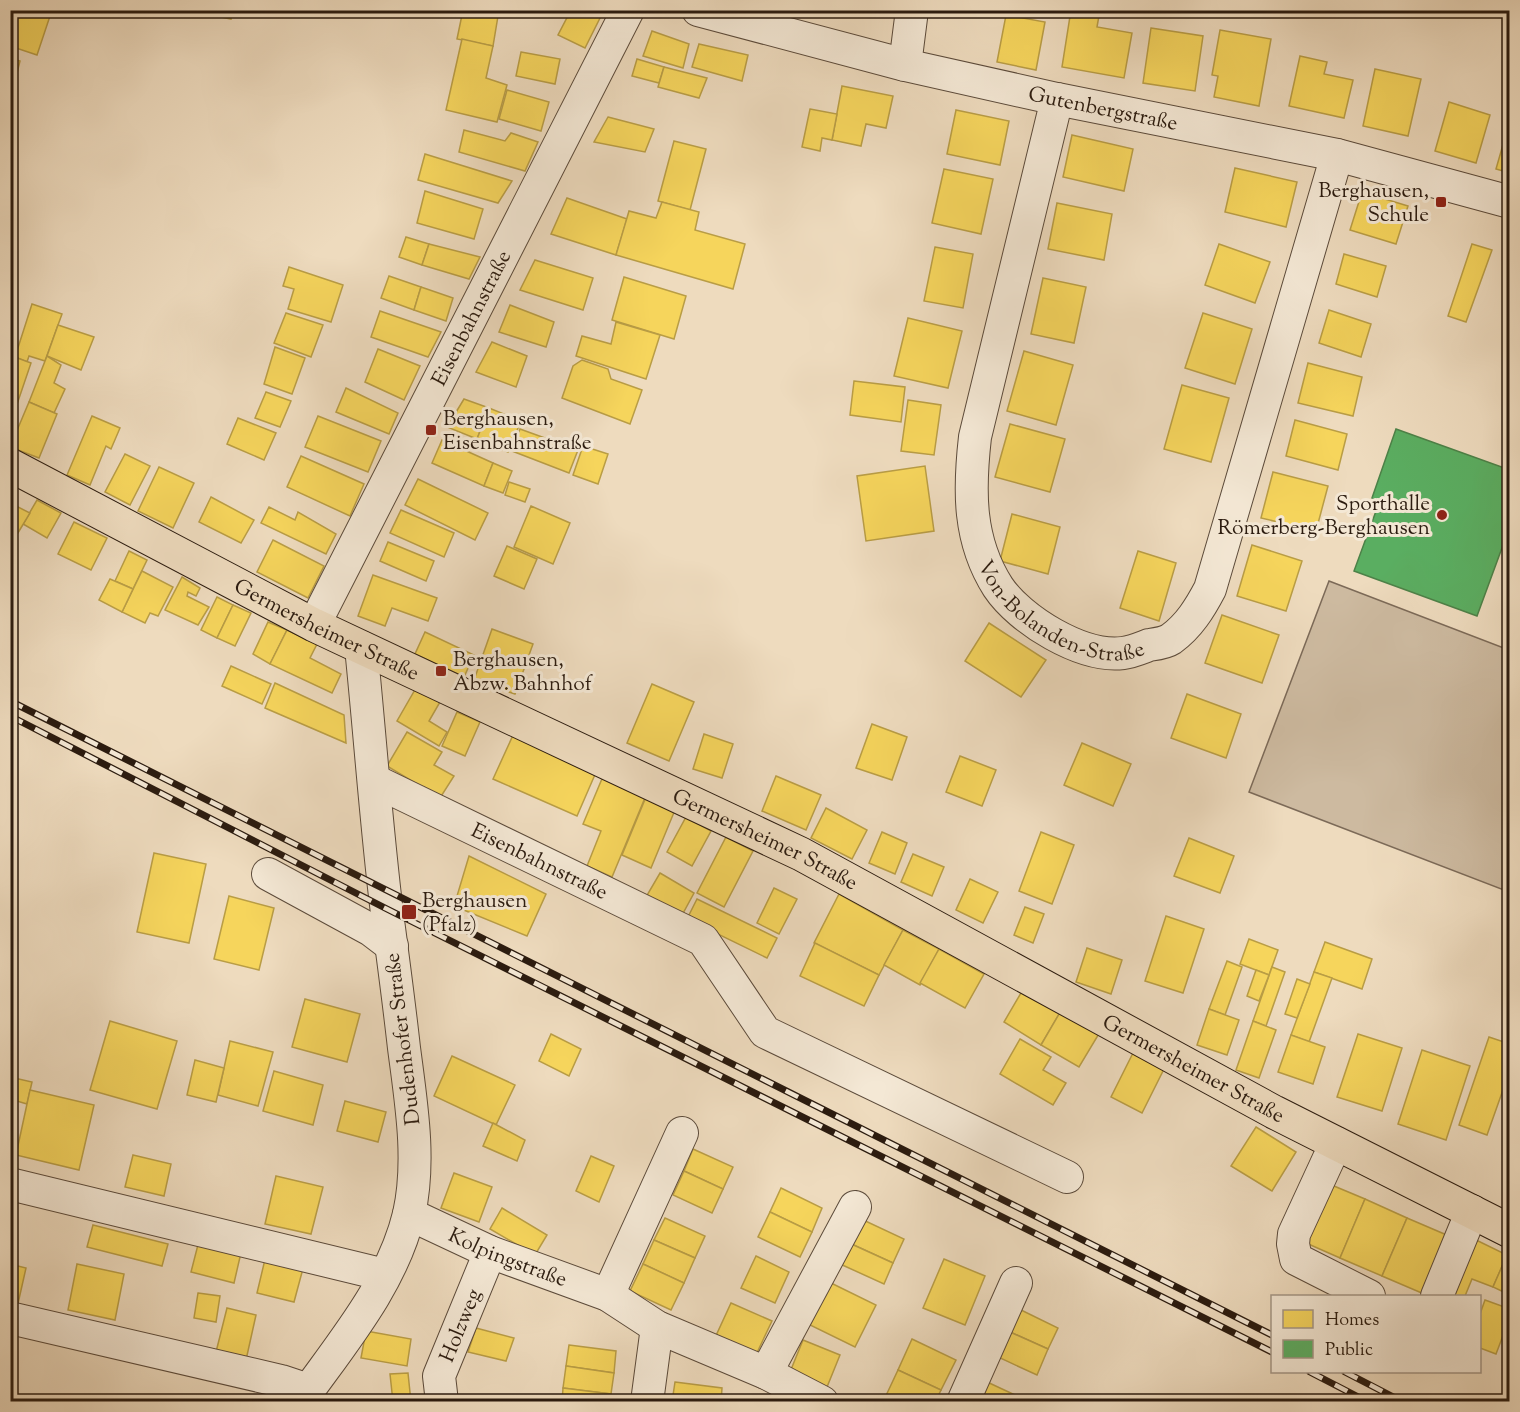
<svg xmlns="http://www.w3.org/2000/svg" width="1520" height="1412" viewBox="0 0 1520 1412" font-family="'Sorts Mill Goudy',serif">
<rect width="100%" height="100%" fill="#eedbbe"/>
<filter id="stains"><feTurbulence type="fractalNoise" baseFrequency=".00333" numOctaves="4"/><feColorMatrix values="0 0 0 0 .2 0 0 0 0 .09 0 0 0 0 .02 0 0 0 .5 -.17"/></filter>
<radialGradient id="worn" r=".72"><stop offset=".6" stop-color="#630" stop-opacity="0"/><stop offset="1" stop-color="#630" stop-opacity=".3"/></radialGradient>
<!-- green -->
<path fill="#cdbaa0" stroke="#7c6a58" stroke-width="1.5" d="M1329 581 1509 650V892L1249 792Z"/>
<!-- homes -->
<g fill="#f6d55c" stroke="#b99d45" stroke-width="1.5">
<path d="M10 10H52L37 55 10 46Z"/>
<path d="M103 10H135L134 17Z"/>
<path d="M160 10H184L183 16Z"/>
<path d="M187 10H232L231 19Z"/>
<path d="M463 10H499L493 46 457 39Z"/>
<path d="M571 10H604L585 48 558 35Z"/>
<rect x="795" y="10" width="17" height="6"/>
<path d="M1071 10H1100L1097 27 1132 33 1124 78 1062 67Z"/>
<path d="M1006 15 1045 22 1036 70 997 62Z"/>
<path d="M1151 28 1203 36 1195 91 1143 83Z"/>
<path d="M1220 30 1271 39 1259 106 1214 97 1218 76 1212 75Z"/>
<path d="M652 31 689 44 683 68 643 56Z"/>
<path d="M462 39 493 46 486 78 507 85 497 122 446 110Z"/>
<path d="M699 44 748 55 742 81 692 67Z"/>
<path d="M521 52 560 59 555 84 516 76Z"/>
<path d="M1300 56 1327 62 1324 74 1353 80 1344 118 1289 106Z"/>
<path d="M10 58 20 61 16 77 10 75Z"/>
<path d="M637 59 664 67 659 83 632 76Z"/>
<path d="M664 67 707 78 699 98 658 87Z"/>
<path d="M1375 69 1421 79 1408 136 1363 126Z"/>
<path d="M842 86 893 96 886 128 866 124 861 146 832 140Z"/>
<path d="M507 90 549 102 541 131 499 119Z"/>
<path d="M1449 102 1490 115 1476 163 1435 151Z"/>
<path d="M810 109 837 114 832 140 822 138 820 151 802 147Z"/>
<path d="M956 110 1009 121 1000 165 947 154Z"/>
<path d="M608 117 654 129 645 152 594 142Z"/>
<path d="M1510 120V173L1496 169Z"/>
<path d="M464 130 505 141 511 133 538 142 525 171 459 152Z"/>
<path d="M1072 135 1133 149 1124 191 1063 177Z"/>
<path d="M674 141 706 149 690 210 658 201Z"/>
<path d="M425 154 512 181 498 203 418 180Z"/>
<path d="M1235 168 1297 182 1286 227 1225 212Z"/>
<path d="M944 169 993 179 981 234 932 223Z"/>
<path d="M425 191 483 209 474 239 417 223Z"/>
<path d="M1362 192 1408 206 1396 244 1350 230Z"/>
<path d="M567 198 627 219 616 255 551 234Z"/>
<path d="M662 202 699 212 695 230 745 244 733 289 616 255 629 211 656 218Z"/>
<path d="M1057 203 1112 214 1104 260 1048 249Z"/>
<path d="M406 237 429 244 422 265 399 257Z"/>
<path d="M429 244 480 257 469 279 422 265Z"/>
<path d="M1219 244 1270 262 1255 303 1205 285Z"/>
<path d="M1472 244 1492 250 1466 322 1448 316Z"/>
<path d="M935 247 973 254 963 308 924 301Z"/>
<path d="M1344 254 1386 266 1377 297 1336 284Z"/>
<path d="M535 260 593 278 583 310 520 290Z"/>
<path d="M289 267 343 285 331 322 288 309 294 289 283 286Z"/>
<path d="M389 276 421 287 414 310 381 298Z"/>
<path d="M624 277 686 296 674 339 612 320Z"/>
<path d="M1043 278 1086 287 1074 343 1031 334Z"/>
<path d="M421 287 453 298 446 321 414 310Z"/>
<path d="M32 304 62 314 45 361 29 356 27 362 15 357Z"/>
<path d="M510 305 554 322 546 347 499 332Z"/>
<path d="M1329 310 1371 324 1361 357 1319 343Z"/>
<path d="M380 311 441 332 428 357 371 337Z"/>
<path d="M286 313 323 325 311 357 274 343Z"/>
<path d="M1203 313 1252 329 1235 384 1185 368Z"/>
<path d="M908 318 962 331 948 388 894 376Z"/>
<path d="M616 322 660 335 646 379 576 356 582 336 611 344Z"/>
<path d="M58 325 94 337 81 370 47 356Z"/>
<path d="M492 342 527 356 516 387 476 372Z"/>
<path d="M275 347 305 358 292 394 264 384Z"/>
<path d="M378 349 420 366 404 400 365 382Z"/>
<path d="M1024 351 1073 365 1056 425 1007 411Z"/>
<path d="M12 356 31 363 11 422 10 361Z"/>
<path d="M47 356 61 365 54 383 65 389 54 413 29 402Z"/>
<path d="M582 360 608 369 611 379 642 390 630 424 562 398 573 366Z"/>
<path d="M1308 363 1362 377 1353 416 1298 403Z"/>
<path d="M854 381 905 387 901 422 850 415Z"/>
<path d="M1182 385 1229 398 1211 462 1164 449Z"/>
<path d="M346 388 398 413 389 434 336 412Z"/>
<path d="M266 392 291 401 280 427 255 418Z"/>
<path d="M464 399 489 408 477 439 447 427Z"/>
<path d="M908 400 941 405 934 455 901 451Z"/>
<path d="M29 402 57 414 39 458 10 447Z"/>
<path d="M489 408 521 421 508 452 477 439Z"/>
<path d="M92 416 120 428 111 449 106 446 90 485 67 475Z"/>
<path d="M318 416 381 441 368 472 305 447Z"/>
<path d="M238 418 276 433 264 460 227 444Z"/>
<path d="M1295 420 1347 434 1338 470 1286 456Z"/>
<path d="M1010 424 1065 439 1050 492 995 477Z"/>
<path d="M520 429 578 450 569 473 512 451Z"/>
<path d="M442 440 493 463 484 486 432 463Z"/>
<path d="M583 446 608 454 598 484 573 475Z"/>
<path d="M125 454 150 466 130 505 105 492Z"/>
<path d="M301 456 364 484 350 516 287 487Z"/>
<path d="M493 463 512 471 503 493 484 486Z"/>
<path d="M925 466 934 531 866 541 857 476Z"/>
<path d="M159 467 194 483 173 528 138 511Z"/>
<path d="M1273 472 1328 486 1316 531 1261 518Z"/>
<path d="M418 479 488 513 475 540 405 505Z"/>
<path d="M509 482 530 489 525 502 505 495Z"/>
<path d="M211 497 254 520 241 543 199 522Z"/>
<path d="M37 500 61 513 47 538 23 524Z"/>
<path d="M10 503 30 513 10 546Z"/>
<path d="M531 506 570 523 553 564 514 547Z"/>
<path d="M269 507 295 520 298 512 336 534 326 554 261 523Z"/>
<path d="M401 510 454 533 444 557 390 533Z"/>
<path d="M1012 514 1060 527 1048 574 1000 561Z"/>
<path d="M74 522 107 538 91 570 58 554Z"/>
<path d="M273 540 324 566 308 598 257 572Z"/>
<path d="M388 542 434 561 426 581 380 561Z"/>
<path d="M1252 545 1302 561 1286 611 1237 596Z"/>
<path d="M507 546 537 559 524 589 494 576Z"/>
<path d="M129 551 147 560 133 589 115 581Z"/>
<path d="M1138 551 1176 563 1159 621 1120 608Z"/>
<path d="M142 571 173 587 158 616 150 613 145 623 122 612Z"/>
<path d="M373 575 437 598 428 621 392 608 385 626 358 616Z"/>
<path d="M182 577 200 588 196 596 188 592 187 596 209 607 198 625 165 610Z"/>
<path d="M110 579 133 589 122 612 99 600Z"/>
<path d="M217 597 233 605 217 638 201 630Z"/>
<path d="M233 605 251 613 235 646 217 638Z"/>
<path d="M1222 615 1279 635 1262 683 1205 663Z"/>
<path d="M268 622 287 630 270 664 253 654Z"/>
<path d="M989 623 1046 660 1021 697 965 661Z"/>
<path d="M492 629 533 644 515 694 474 680Z"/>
<path d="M287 630 317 644 310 658 341 674 332 693 270 664Z"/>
<path d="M425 632 474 655 464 677 415 654Z"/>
<path d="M231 666 271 684 262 704 222 686Z"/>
<path d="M275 683 344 715 346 743 265 708Z"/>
<path d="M652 684 694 702 669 761 627 743Z"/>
<path d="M416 688 440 702 429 721 447 732 439 746 397 721Z"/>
<path d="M1187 694 1241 714 1226 758 1171 738Z"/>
<path d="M457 712 480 722 465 756 442 746Z"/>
<path d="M872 724 907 737 892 780 856 768Z"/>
<path d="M407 732 442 752 434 765 454 776 440 798 387 766Z"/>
<path d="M514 733 597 770 577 816 493 779Z"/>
<path d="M704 734 733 744 722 778 693 769Z"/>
<path d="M1082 743 1131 764 1113 806 1064 785Z"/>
<path d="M960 756 996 770 982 806 946 792Z"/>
<path d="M604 774 647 793 612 877 587 866 601 831 583 824Z"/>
<path d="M776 776 821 795 806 830 762 811Z"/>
<path d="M646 797 675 810 651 868 622 855Z"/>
<path d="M826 808 867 830 852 859 811 838Z"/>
<path d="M686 817 711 831 692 866 667 852Z"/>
<path d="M882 832 907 843 895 874 869 863Z"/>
<path d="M1041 832 1074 845 1052 904 1019 891Z"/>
<path d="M726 837 753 851 724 907 697 893Z"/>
<path d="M1189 838 1234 856 1220 893 1174 876Z"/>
<path d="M154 853 206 864 189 943 137 932Z"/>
<path d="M913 854 944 867 932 896 901 882Z"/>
<path d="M469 856 546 894 527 936 454 906Z"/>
<path d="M660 873 694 893 681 917 646 897Z"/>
<path d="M970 879 998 892 983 923 956 910Z"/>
<path d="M774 888 797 899 779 934 757 923Z"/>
<path d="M839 894 903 930 879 975 814 943Z"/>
<path d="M229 896 274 908 259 970 214 959Z"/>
<path d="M697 899 777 938 767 958 687 919Z"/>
<path d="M1025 907 1044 914 1033 943 1014 935Z"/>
<path d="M1166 916 1204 929 1183 993 1145 981Z"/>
<path d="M903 930 939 949 920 985 884 965Z"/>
<path d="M1249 939 1278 950 1269 975 1240 964Z"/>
<path d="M1325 942 1372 959 1362 989 1314 972Z"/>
<path d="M815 943 879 975 864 1006 800 976Z"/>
<path d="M1087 948 1122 960 1111 994 1076 982Z"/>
<path d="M939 949 984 974 965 1008 920 983Z"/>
<path d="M1227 961 1242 967 1225 1015 1209 1009Z"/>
<path d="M1272 967 1285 972 1266 1026 1253 1021Z"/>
<path d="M1256 970 1269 975 1259 1001 1247 996Z"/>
<path d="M1314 972 1332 978 1309 1042 1291 1035Z"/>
<path d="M1297 979 1310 984 1297 1018 1285 1014Z"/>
<path d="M1025 986 1062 1009 1041 1045 1004 1022Z"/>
<path d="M305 999 360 1014 347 1062 292 1047Z"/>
<path d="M1062 1009 1100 1032 1079 1067 1041 1045Z"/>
<path d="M1209 1009 1239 1020 1227 1055 1197 1045Z"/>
<path d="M110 1021 177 1041 157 1109 90 1090Z"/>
<path d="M1253 1021 1276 1030 1259 1078 1236 1070Z"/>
<path d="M551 1034 581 1049 569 1076 539 1061Z"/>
<path d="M1358 1034 1402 1048 1382 1111 1337 1097Z"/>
<path d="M1291 1035 1325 1047 1313 1084 1278 1072Z"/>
<path d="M1489 1037 1510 1044V1070L1487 1135 1459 1125Z"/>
<path d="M1020 1039 1051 1057 1043 1070 1066 1083 1053 1105 1000 1074Z"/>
<path d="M230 1041 273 1052 258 1106 218 1095Z"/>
<path d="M1422 1050 1470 1066 1446 1140 1398 1124Z"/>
<path d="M1134 1051 1165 1067 1142 1113 1111 1097Z"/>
<path d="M452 1056 515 1085 496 1125 434 1096Z"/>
<path d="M195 1060 224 1068 216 1102 187 1095Z"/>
<path d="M274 1071 323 1085 313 1125 263 1111Z"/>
<path d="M10 1077 32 1082 27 1104 10 1099Z"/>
<path d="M30 1090 94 1105 79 1170 16 1155Z"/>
<path d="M345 1101 386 1112 378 1142 337 1131Z"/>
<path d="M493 1123 525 1140 517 1161 483 1146Z"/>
<path d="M1256 1127 1296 1152 1272 1191 1231 1166Z"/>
<path d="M693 1149 733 1167 723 1189 684 1171Z"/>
<path d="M133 1155 171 1164 164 1196 125 1187Z"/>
<path d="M591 1156 614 1166 599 1202 576 1191Z"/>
<path d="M684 1171 723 1189 712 1213 673 1195Z"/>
<path d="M454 1173 492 1187 479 1222 441 1208Z"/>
<path d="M276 1176 323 1187 311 1234 265 1224Z"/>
<path d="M1322 1181 1365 1199 1340 1258 1297 1239Z"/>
<path d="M781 1188 822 1208 812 1232 770 1212Z"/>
<path d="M1365 1199 1407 1218 1382 1276 1340 1258Z"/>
<path d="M502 1208 547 1235 535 1255 490 1229Z"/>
<path d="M770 1212 812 1232 800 1257 758 1237Z"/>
<path d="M665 1218 705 1236 695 1258 654 1240Z"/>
<path d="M859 1218 904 1239 893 1263 847 1242Z"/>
<path d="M1407 1218 1449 1236 1424 1294 1382 1276Z"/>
<path d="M93 1225 168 1244 162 1266 87 1247Z"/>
<path d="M201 1233 243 1244 234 1283 191 1272Z"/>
<path d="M1472 1238 1507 1255 1493 1287 1472 1279 1465 1296H1447Z"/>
<path d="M654 1240 695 1258 684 1283 643 1264Z"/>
<path d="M847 1242 893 1263 884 1284 838 1263Z"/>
<path d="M267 1251 305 1261 294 1302 257 1293Z"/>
<path d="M1507 1255 1510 1256V1295L1493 1287Z"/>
<path d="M756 1256 789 1272 775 1303 741 1288Z"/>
<path d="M944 1259 985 1276 965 1325 923 1308Z"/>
<path d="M10 1264 26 1268 17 1308 10 1306Z"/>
<path d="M77 1264 124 1274 115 1320 68 1310Z"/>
<path d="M643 1264 684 1283 671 1310 630 1291Z"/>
<path d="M831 1283 876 1305 855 1347 810 1325Z"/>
<path d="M198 1293 220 1296 216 1322 194 1318Z"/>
<path d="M1485 1300 1510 1309V1317L1496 1354 1480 1348V1314Z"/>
<path d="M731 1303 772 1321 754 1359 714 1340Z"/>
<path d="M227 1308 256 1315 246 1360 216 1352Z"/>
<path d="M1019 1309 1058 1328 1048 1349 1010 1332Z"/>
<path d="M476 1328 514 1338 506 1361 468 1352Z"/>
<path d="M366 1331 411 1339 407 1366 361 1358Z"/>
<path d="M1010 1332 1048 1349 1037 1375 998 1357Z"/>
<path d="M912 1339 956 1360 941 1390 898 1370Z"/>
<path d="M803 1340 840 1355 827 1387 790 1372Z"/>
<path d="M569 1345 616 1351 614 1373 566 1366Z"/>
<path d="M566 1366 614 1373 611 1394 563 1388Z"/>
<path d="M898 1370 941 1390 935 1402H883Z"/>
<path d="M408 1373 411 1402H393L390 1374Z"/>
<path d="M985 1381 1030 1402H976Z"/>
<path d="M675 1382 722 1388 721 1402H672Z"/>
<path d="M563 1388 611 1394 610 1402H562Z"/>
</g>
<!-- public -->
<path fill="#5aae61" stroke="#4c8248" stroke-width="1.5" d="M1396 429 1510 470V526L1477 616 1354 571 1379 503 1372 498Z"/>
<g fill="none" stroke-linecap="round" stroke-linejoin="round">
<!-- minor casing -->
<g stroke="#5c4b3b" stroke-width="34">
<g id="minor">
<path id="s1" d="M698 10 905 65 1057 99 1337 155 1510 202"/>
<path d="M905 65 912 10"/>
<path id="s2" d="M1057 99 975 437C969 490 968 540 998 587 1020 620 1082 658 1123 653 1132 652 1141 648 1149 645 1156 644 1165 643 1171 639 1189 626 1200 608 1210 589L1337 155"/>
<path id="s3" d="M314 625 628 10"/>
<path id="s4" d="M375 781 703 940 765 1032 1067 1177"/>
<path d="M268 874 371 930 392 946"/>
<path d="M1336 1143 1294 1234 1293 1244 1296 1259 1369 1296"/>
<path d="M10 1184 385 1275"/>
<path id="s5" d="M409 1214 490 1252 608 1295 657 1327 766 1373 822 1402"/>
<path d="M608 1295 682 1133"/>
<path d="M1437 1296 1472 1211"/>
<path d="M10 1318 281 1381 308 1390"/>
<path d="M766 1373 855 1207"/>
<path d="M300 1402C341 1344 392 1285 409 1214 421 1160 411 1102 404 1048 399 1003 393 958 387 913 376 824 370 735 361 647"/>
<path id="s6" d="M442 1402 439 1376 490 1252"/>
<path d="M647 1402 657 1327"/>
<path d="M963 1402 1016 1283"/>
</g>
</g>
<!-- major casing -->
<g stroke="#2b1b0f" stroke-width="35">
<g id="major">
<path id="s7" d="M10 465 314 625 801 854 1274 1112 1510 1231"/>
</g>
</g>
<!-- minor -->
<use href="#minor" stroke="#f4e8d5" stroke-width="32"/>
<!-- major -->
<use href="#major" stroke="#eedbbe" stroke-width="33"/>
<!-- rail casing -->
<g stroke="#2b1b0f" stroke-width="7">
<g id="rail">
<path d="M10 701 1272 1335"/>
<path d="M10 716 387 909 1272 1352"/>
<path d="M1310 1372 1368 1402"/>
<path d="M1345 1372 1403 1402"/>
</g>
</g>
<!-- rail -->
<use href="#rail" stroke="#f4e8d5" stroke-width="4.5" stroke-dasharray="14" stroke-linecap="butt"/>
</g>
<!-- markers -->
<g fill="#8f2418" stroke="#f4e8d5" stroke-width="2">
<rect x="1435" y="196" width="12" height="12" rx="3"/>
<rect x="425" y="424" width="12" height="12" rx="3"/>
<circle cx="1442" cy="515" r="6"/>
<rect x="435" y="665" width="12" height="12" rx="3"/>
<rect x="401" y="904" width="16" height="16" rx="3"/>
</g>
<g text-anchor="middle" stroke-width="6" stroke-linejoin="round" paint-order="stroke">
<!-- street labels -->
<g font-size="21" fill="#2b1b0f" stroke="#f4e8d5">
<text dy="7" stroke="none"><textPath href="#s1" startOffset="417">Gutenbergstraße</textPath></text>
<text dy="7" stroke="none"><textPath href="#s3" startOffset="345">Eisenbahnstraße</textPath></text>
<text dy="7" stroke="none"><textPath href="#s2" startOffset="572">Von-Bolanden-Straße</textPath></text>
<text dy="7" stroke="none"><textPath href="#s7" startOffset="357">Germersheimer Straße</textPath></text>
<text dy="7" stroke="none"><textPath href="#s7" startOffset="843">Germersheimer Straße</textPath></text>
<text dy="7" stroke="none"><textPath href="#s4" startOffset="183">Eisenbahnstraße</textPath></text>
<text transform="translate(402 1039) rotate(-97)" y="7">Dudenhofer Straße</text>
<text dy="7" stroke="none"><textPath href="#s7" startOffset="1329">Germersheimer Straße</textPath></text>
<text dy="7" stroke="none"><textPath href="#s5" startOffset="108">Kolpingstraße</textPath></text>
<text dy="7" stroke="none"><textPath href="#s6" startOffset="81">Holzweg</textPath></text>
</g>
<!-- poi labels -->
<g font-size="21" fill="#2b1b0f" stroke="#f4e8d5" text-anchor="start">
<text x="1429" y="197" text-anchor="end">Berghausen,<tspan x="1429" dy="24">Schule</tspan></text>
<text x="443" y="425">Berghausen,<tspan x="443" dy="24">Eisenbahnstraße</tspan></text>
<text x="1430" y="510" text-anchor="end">Sporthalle<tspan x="1430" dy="24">Römerberg-Berghausen</tspan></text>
<text x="453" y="666">Berghausen,<tspan x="453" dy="24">Abzw. Bahnhof</tspan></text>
<text x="422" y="907">Berghausen<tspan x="422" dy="24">(Pfalz)</tspan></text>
</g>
</g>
<!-- margin -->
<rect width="1520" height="1412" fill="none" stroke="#eedbbe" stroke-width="36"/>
<rect x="12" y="12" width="1496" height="1388" fill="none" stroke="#2b1b0f" stroke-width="3"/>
<rect x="18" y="18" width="1484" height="1376" fill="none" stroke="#2b1b0f" stroke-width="1.5"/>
<!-- legend -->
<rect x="1271" y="1295" width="210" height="78" fill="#f4e8d5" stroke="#a49686" stroke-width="1.5"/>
<rect x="1283" y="1310" width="30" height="18" fill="#f6d55c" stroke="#a49686" stroke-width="1.5"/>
<text x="1325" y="1325" font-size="18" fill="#2b1b0f">Homes</text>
<rect x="1283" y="1340" width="30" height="18" fill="#5aae61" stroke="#a49686" stroke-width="1.5"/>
<text x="1325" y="1355" font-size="18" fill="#2b1b0f">Public</text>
<rect width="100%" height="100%" filter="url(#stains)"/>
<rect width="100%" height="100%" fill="url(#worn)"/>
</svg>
